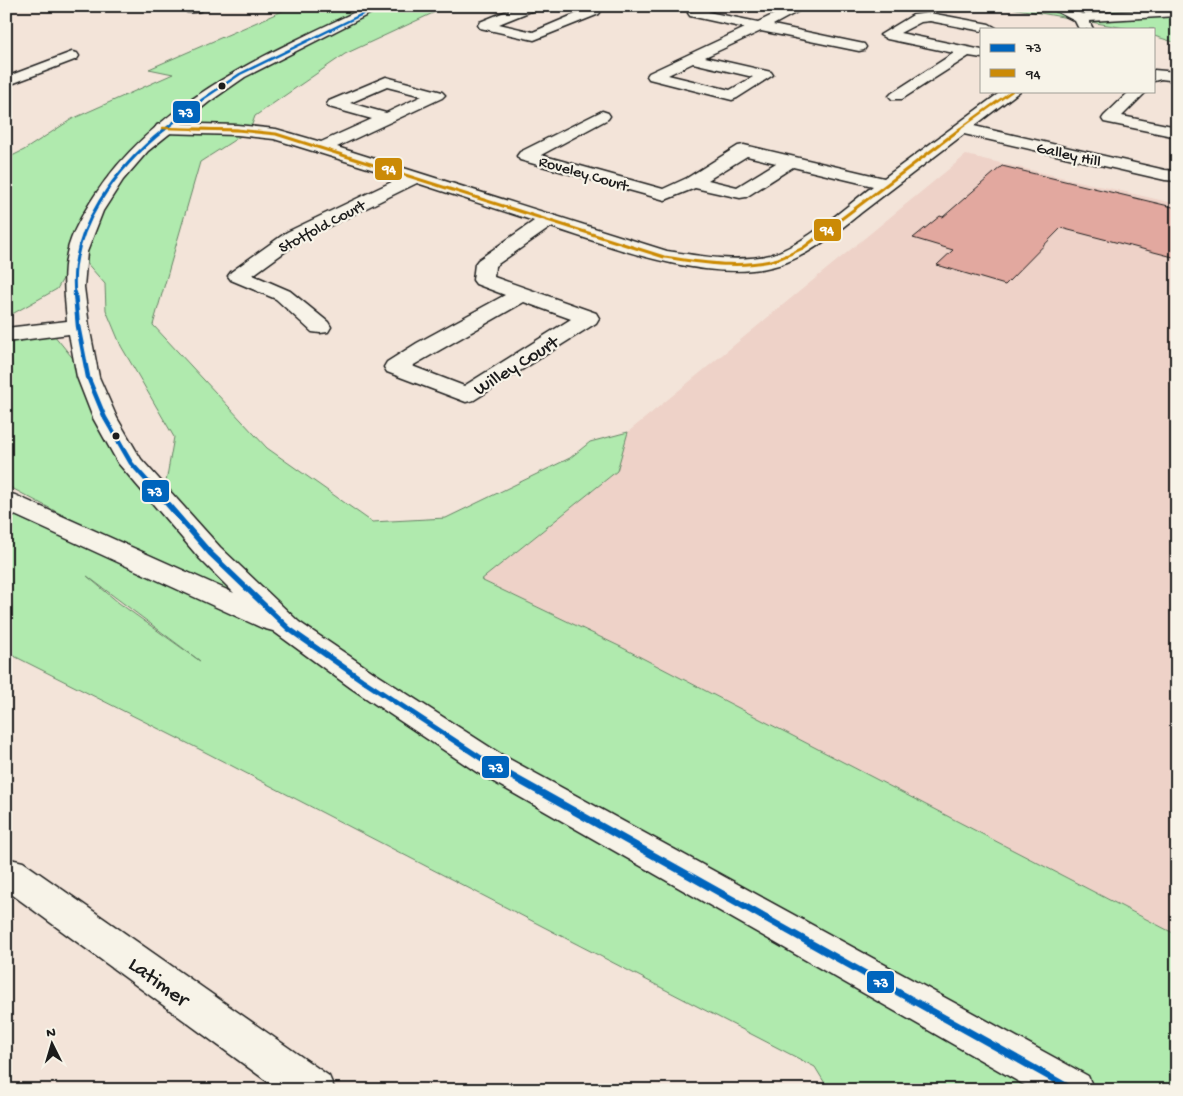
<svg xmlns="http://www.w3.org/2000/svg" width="1183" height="1096" viewBox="0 0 1183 1096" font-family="'Gochi Hand',sans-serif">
<rect width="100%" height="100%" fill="#f3e4d9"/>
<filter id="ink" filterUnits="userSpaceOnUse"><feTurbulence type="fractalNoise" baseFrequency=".02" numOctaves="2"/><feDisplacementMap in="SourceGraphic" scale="10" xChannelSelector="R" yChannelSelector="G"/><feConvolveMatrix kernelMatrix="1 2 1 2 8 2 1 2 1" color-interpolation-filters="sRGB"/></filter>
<g filter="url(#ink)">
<!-- built -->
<path fill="#eed2c8" d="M966 155 1177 204V935L621 647 481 580 617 471 628 432Z"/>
<!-- green -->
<g fill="#b0eaae" stroke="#668365" fill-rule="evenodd">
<path d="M294 6H448L345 54 255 116 250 130 200 162 153 325 267 448 372 522 446 518 570 458 590 442 628 432 617 471 481 580 621 647 1177 935V1090H829L815 1067 205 752 6 652V512L137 570 284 626 177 567 72 520 6 485V341L54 335 88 377 163 499 174 437 121 346 106 310 105 284 78 253 57 289 14 313 6 315V159L24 150 72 119 173 74 149 69ZM87 576 200 661 119 603Z"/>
<path d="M1001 6H1123L1177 18V43L1154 36V29H1130Z"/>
</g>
<!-- building -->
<path fill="#e2a89f" stroke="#1c1c1c" d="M1002 166 1177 208V258L1061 228 1005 285 937 265 953 250 913 238 940 216 943 217Z"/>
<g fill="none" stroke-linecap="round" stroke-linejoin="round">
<!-- street casing -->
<g stroke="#1c1c1c" stroke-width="3">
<g id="street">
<path d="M187 6H206C203 12 193 13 187 12L185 9Z"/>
<path d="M519 6H537L536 9 499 24 533 32 580 12 566 9 565 6 599 8 601 11 599 14 534 40 480 28 478 25 480 22Z"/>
<path d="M699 6H714L713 10 708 12 758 22 791 6H808L773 25 859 43 864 44 866 47 864 50 859 51 761 31 705 57 771 72 773 75 737 98 732 100 649 79 647 76 649 73 745 28 690 16 688 13ZM693 63 753 77 730 90 668 75Z"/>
<path d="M1046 6H1064L1082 14 1177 8V16L1089 21 1093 29H1079L1075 21Z"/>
<path d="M930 13 989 24 996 28 982 29V31L930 21 921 22 900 33 982 50V58L969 56 902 99H892L889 96 892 93 954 53 887 39 880 35 913 15Z"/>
<path d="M72 52 77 53 79 56 77 59 6 86V77Z"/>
<path d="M1154 70 1177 72V81L1161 79 1154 81Z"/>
<path d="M386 77 442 92 445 95 442 98 337 147 667 251C701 256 737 263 770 255 803 246 845 207 873 186L793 167 746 197 740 198 695 188 665 200 520 160 517 156 520 152 602 111 608 113 610 116 608 119 541 155 663 189 687 178 738 146 744 145 884 178 1002 91H1020L974 126 1165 170 1177 171V181L1165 180 964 134C930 160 896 186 862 212 838 231 815 251 787 262 719 289 617 248 551 227L495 266 494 277 596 313 599 318 596 323 474 400 466 402 387 372 384 367 387 362 417 343 505 295 476 284 473 280 475 264 478 260 534 221 417 183 301 240 253 275 290 291 328 322 331 327 328 332 320 333 312 332 276 299 231 280 228 276 231 272 287 232 400 178 274 139 237 135 163 133 157 131 155 128 157 125 163 123 237 125 276 129 321 142 372 119 329 107 327 104 329 101ZM387 87 422 96 386 113 350 103ZM747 156 776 163 737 187 708 180ZM524 302 571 319 464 386 412 366Z"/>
<path d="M1130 91H1147L1122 116 1177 127V137L1104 122 1102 119 1104 116Z"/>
<path d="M6 858 23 862 329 1076 335 1090H279L6 890Z"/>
</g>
</g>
<!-- secondary casing -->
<g stroke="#1c1c1c" stroke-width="3">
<path id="secondary" d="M368 6H385L245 77 209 102 148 151 123 180 103 211 87 252 84 287 89 326 99 377 117 418 141 459 220 547 299 622 373 672 502 755 1088 1076 1094 1090H1033L478 773 351 688 273 631 262 628 6 511V493L15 495 234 593 200 559 118 463 93 418 77 377 69 334 6 342V328L67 321C65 298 62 276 67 253 71 233 84 212 95 195 158 100 268 53 368 6Z"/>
</g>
<!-- street -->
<use href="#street" fill="#f7f3e8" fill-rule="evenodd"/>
<!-- secondary -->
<use href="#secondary" fill="#f7f3e8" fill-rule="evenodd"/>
<!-- bus-1-far4 casing -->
<g stroke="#f7f3e8" stroke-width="4.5">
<path id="bus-1-far4" d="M164 130 203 99 240 74 379 6"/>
</g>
<!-- bus-1-far3 casing -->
<g stroke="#f7f3e8" stroke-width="5.5">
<path id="bus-1-far3" d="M75 294C68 230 118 166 165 129"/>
</g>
<!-- bus-1-far2 casing -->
<g stroke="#f7f3e8" stroke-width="8">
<path id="bus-1-far2" d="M75 293 78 326 88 377 105 418 131 463 165 501"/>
</g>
<!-- bus-1-far1 casing -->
<g stroke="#f7f3e8" stroke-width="9">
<path id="bus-1-far1" d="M164 500 210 553 289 629 362 680 490 764"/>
</g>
<!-- bus-1 casing -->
<g stroke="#f7f3e8" stroke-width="11">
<path id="bus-1" d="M488 763 1073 1090"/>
</g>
<!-- bus-2-far1 casing -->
<g stroke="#f7f3e8" stroke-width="4.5">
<g id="bus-2-far1">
<path d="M163 128 238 130"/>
<path d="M958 130 1012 91"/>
</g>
</g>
<!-- bus-2 casing -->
<g stroke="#f7f3e8" stroke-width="5.5">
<path id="bus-2" d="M193 129 237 130 276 134 664 257C701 262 741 270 778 259 786 256 795 252 803 248L960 129"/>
</g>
<!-- bus-1-far4 -->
<use href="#bus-1-far4" stroke="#0065bd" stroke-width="2.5"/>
<!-- bus-1-far3 -->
<use href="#bus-1-far3" stroke="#0065bd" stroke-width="3"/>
<!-- bus-1-far2 -->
<use href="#bus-1-far2" stroke="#0065bd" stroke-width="4.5"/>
<!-- bus-1-far1 -->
<use href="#bus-1-far1" stroke="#0065bd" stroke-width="5.5"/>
<!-- bus-1 -->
<use href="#bus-1" stroke="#0065bd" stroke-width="7"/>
<!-- bus-2-far1 -->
<use href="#bus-2-far1" stroke="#cb8a06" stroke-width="2.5"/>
<!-- bus-2 -->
<use href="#bus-2" stroke="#cb8a06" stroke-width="3"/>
</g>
</g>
<!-- markers -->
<g fill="#1c1c1c" stroke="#f7f3e8" stroke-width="2">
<circle cx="222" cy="86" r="4.5"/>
<circle cx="116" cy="436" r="4.5"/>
</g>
<g text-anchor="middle" stroke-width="4.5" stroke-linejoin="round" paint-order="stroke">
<!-- far-street labels -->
<g font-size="16" fill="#1c1c1c" stroke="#f7f3e8">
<text transform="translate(1069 153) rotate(13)" y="6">Galley Hill</text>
<text transform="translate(584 172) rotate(16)" y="6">Roveley Court</text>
<text transform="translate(321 225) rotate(-28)" y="6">Stotfold Court</text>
</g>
<!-- street labels -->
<g font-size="19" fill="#1c1c1c" stroke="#f7f3e8">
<text transform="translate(515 364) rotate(-32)" y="7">Willey Court</text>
</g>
<!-- near-street labels -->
<g font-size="22" fill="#1c1c1c" stroke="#f7f3e8">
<text transform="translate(160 980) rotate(36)" y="8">Latimer</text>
</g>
</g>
<g stroke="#f7f3e8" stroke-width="2">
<rect x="172" y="100" width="29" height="24" rx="5" fill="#0065bd"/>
<rect x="374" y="157" width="29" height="24" rx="5" fill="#cb8a06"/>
<rect x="813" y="218" width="29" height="24" rx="5" fill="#cb8a06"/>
<rect x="141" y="479" width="29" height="24" rx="5" fill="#0065bd"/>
<rect x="481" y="755" width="29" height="24" rx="5" fill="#0065bd"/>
<rect x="866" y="970" width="29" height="24" rx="5" fill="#0065bd"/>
</g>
<g font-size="14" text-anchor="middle" font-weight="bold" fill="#fff">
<text x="186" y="117">73</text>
<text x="389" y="173">94</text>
<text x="827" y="234">94</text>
<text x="155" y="496">73</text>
<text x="496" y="772">73</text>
<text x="881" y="987">73</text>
</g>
<!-- margin -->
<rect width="1183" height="1096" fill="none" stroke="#f7f3e8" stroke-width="25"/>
<rect x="12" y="12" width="1158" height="1071" fill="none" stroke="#1c1c1c" stroke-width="2" filter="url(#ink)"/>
<!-- legend -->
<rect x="980" y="28" width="175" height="65" fill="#f7f3e8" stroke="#9f9d96"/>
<rect x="990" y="44" width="25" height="8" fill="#0065bd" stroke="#9f9d96"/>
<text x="1026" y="52" font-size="15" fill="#1c1c1c">73</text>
<rect x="990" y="69" width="25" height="8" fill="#cb8a06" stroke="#9f9d96"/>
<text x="1026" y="78" font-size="15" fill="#1c1c1c">94</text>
<!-- north arrow -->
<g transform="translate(52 1044) rotate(355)" stroke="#f7f3e8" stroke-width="4" paint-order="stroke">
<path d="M0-4L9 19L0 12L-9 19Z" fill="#1c1c1c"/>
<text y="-8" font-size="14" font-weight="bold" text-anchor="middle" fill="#1c1c1c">N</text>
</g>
</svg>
